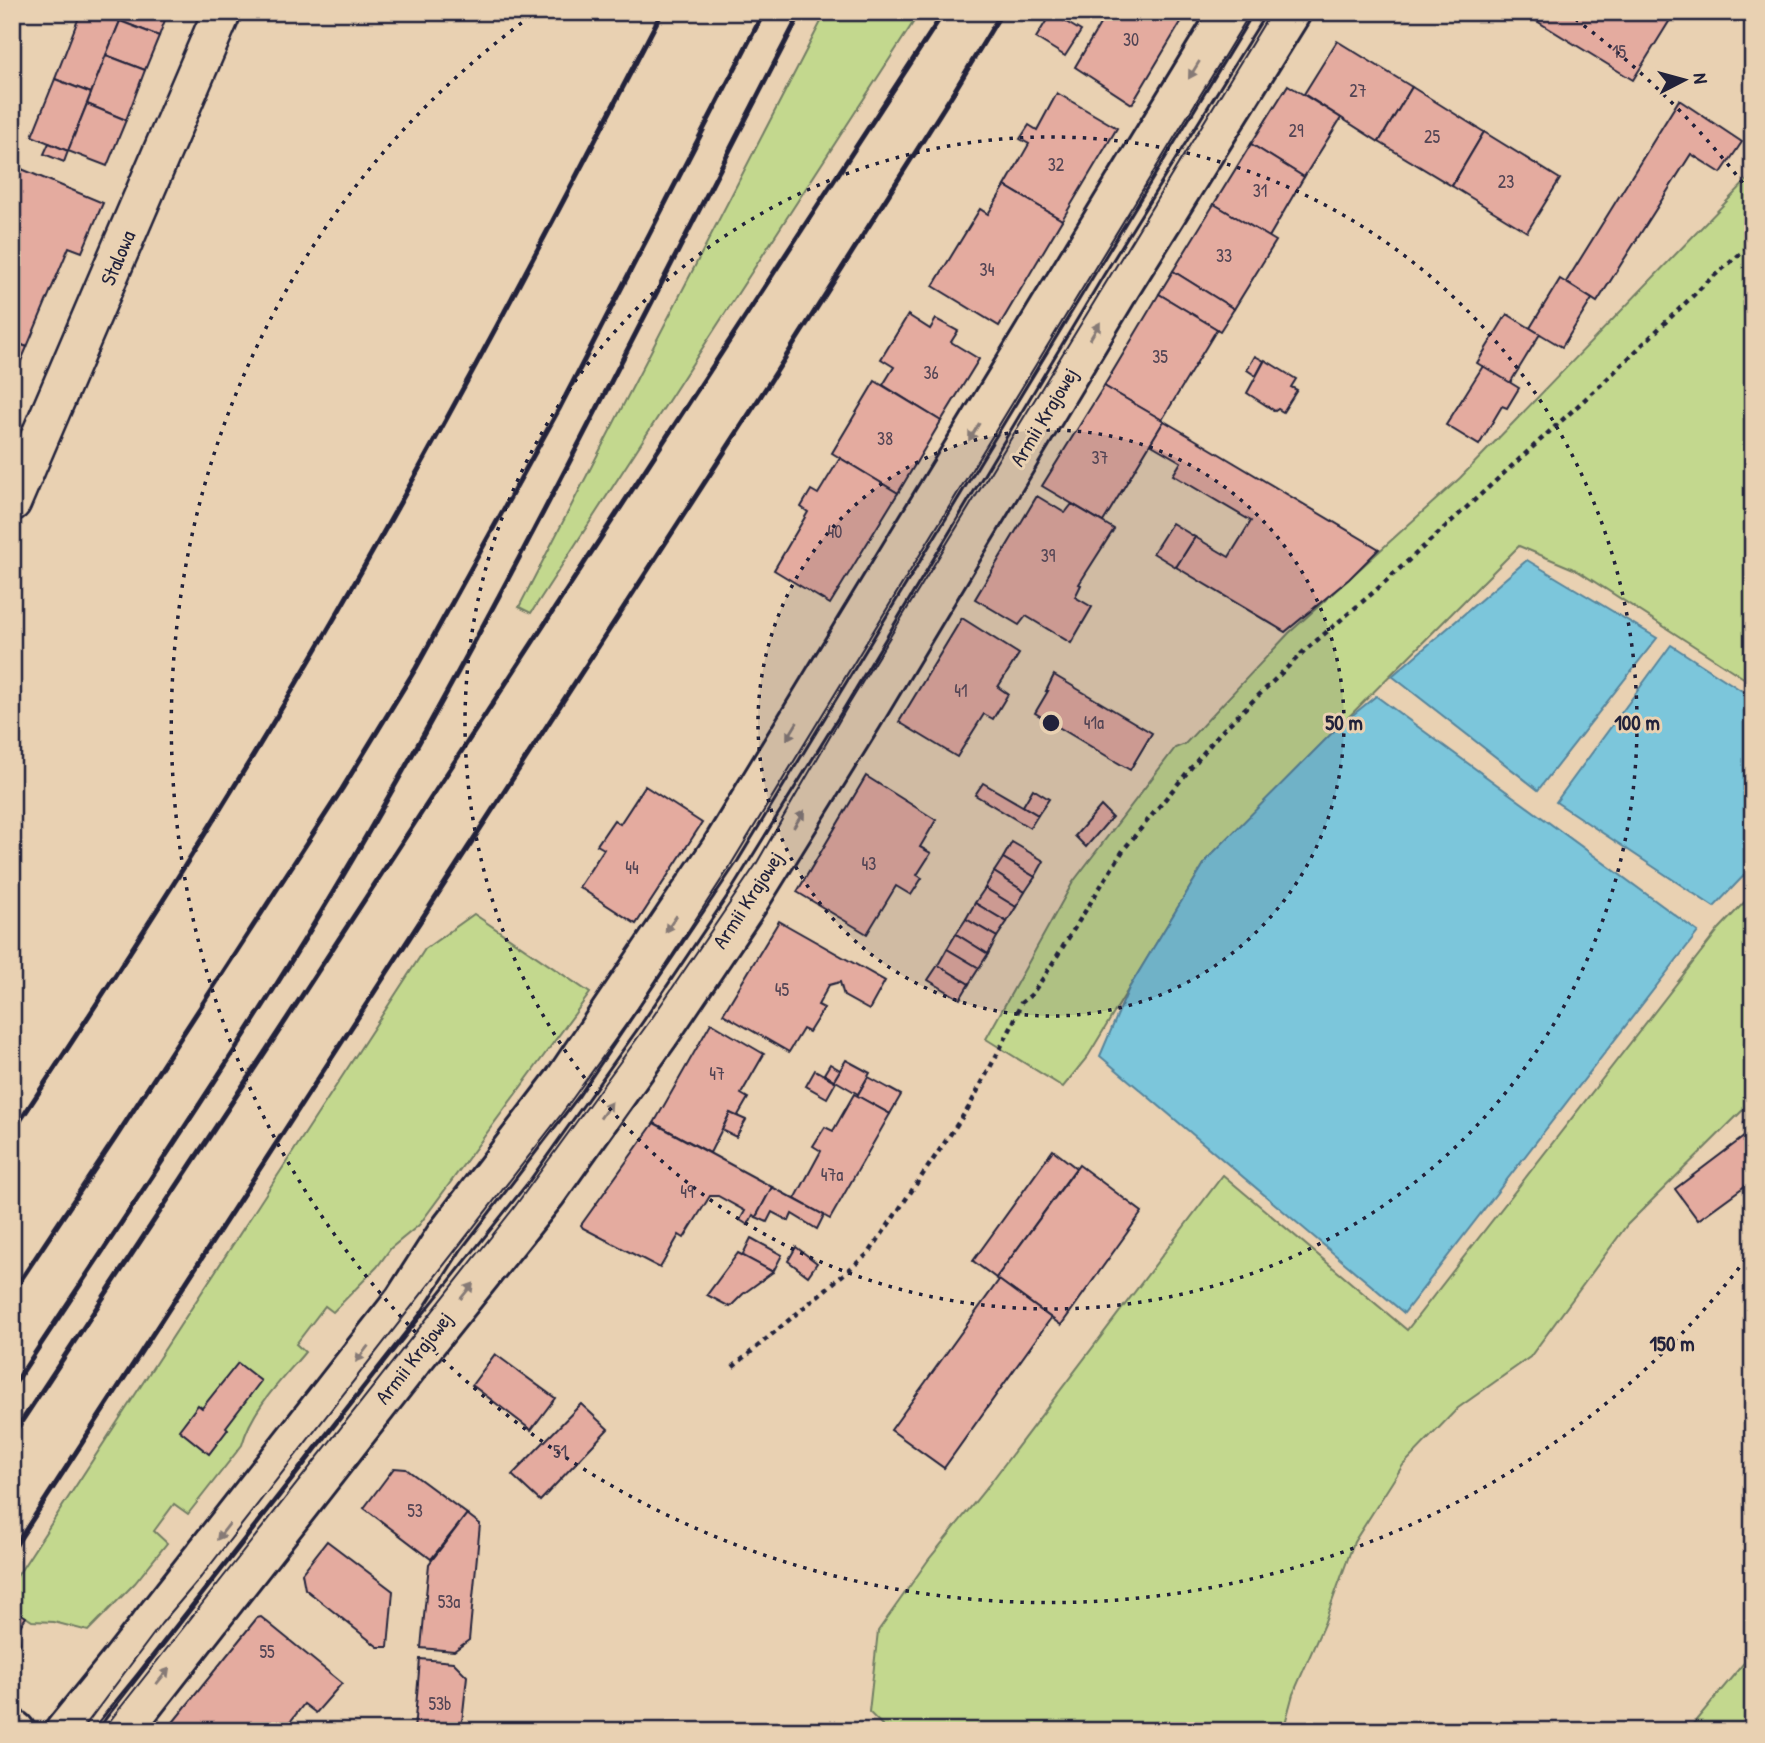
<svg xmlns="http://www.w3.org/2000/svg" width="1765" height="1743" viewBox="0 0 1765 1743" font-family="'Patrick Hand',sans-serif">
<rect width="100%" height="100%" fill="#e9d1b2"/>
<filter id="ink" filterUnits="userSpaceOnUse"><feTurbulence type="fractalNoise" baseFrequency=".0143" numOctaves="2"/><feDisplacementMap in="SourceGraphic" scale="14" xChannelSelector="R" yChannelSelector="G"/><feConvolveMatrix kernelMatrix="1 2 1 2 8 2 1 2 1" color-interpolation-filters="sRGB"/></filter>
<g filter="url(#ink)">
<!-- green -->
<g fill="#c3d88e" stroke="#727d64" stroke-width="2">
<path d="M826 12H920L531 613 519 607Z"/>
<path d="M1753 174V684L1576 570 1519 546 1207 859 1088 1056 1063 1087 986 1039 1073 882 1175 748 1185 744 1289 633 1460 478Z"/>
<path d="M1753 893V1100L1627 1225 1530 1357 1458 1408 1403 1465 1354 1542 1324 1624 1293 1694 1283 1731H888L869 1712 878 1631 929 1559 988 1486 1223 1175 1407 1330 1719 929Z"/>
<path d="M474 914 590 993 419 1225 391 1248 377 1267 333 1312 325 1306 296 1344 305 1352C282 1380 252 1408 242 1445L188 1514 174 1504 154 1531 167 1543 135 1583 88 1631 54 1622 32 1621 12 1608V1584L425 949Z"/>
<path d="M1753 1652V1731H1687Z"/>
</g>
<!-- water -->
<g fill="#7bc6db" stroke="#57849b" stroke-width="2">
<path d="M1527 560 1657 638 1538 790 1392 676Z"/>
<path d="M1671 645 1753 698V866L1714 907 1556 802Z"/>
<path d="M1376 696 1698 932 1404 1313 1100 1056 1129 988 1207 859 1338 727Z"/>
</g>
<!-- building -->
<g fill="#e4ab9f" stroke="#22223b" stroke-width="2">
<path d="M81 12H98L120 21 91 93 55 79Z"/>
<path d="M123 12H168L159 36 120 21Z"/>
<path d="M1107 12H1187L1132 104 1075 67Z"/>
<path d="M1522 12H1658L1670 20 1633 80Z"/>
<path d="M1051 13 1081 31 1065 56 1036 38Z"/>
<path d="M120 21 159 36 145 70 106 55Z"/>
<path d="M1337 41 1412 87 1379 142 1304 94Z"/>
<path d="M106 55 145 70 126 120 87 104Z"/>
<path d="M55 79 91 93 68 151 32 136Z"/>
<path d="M1288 85 1341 118 1304 177 1251 144Z"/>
<path d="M1412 87 1484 132 1452 186 1379 142Z"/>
<path d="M1057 93 1117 128 1062 220 1005 186 1029 144 1020 139 1029 125 1037 130Z"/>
<path d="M1679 100 1742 142 1721 173 1691 154 1597 302 1566 282Z"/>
<path d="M87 104 126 120 107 166 68 151Z"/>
<path d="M1484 132 1560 179 1527 232 1452 186Z"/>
<path d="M49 143 68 151 64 162 44 154Z"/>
<path d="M1251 144 1304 177 1269 237 1214 204Z"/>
<path d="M12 165 103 203 82 252 69 247 27 347 12 341Z"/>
<path d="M1005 186 1062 220 999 326 933 286 980 209 988 214Z"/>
<path d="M1214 204 1276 241 1234 309 1173 271Z"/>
<path d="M1173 271 1234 309 1220 331 1159 294Z"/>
<path d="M1560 279 1592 299 1562 347 1530 328Z"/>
<path d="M1159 294 1217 329 1162 420 1104 386Z"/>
<path d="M1507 314 1540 334 1510 383 1477 363Z"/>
<path d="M908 315 930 329 936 319 958 331 951 342 979 359 941 421 883 385 894 367 881 359Z"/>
<path d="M12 341 27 347 12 382Z"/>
<path d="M1255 356 1264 361 1256 376 1247 370Z"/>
<path d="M1265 360 1296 379 1291 387 1297 390 1283 412 1278 409 1275 411 1247 393Z"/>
<path d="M1483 366 1519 388 1507 408 1502 406 1479 445 1446 425Z"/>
<path d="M875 381 941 421 898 493 832 453Z"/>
<path d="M1104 386 1164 421 1103 522 1042 486Z"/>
<path d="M1164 421 1379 549 1349 579 1285 632 1176 567 1195 537 1229 557 1251 521 1173 475 1181 462 1150 444Z"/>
<path d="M840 458 898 493 830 604 774 570 808 512 801 507 811 490 818 494Z"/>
<path d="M1037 496 1065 513 1072 504 1114 529 1079 584 1081 585 1075 597 1092 607 1071 643 1026 616 1019 625 975 599Z"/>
<path d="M1172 523 1195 537 1176 567 1153 553Z"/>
<path d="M962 618 1019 654 998 687 1008 694 993 719 984 714 957 757 899 722Z"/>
<path d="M1054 675 1152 733 1130 770 1035 713 1048 691H1046Z"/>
<path d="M866 776 936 820 920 847 931 853 917 875 922 878 911 895 896 886 867 934 797 892Z"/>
<path d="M983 783 1038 815 1030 828 975 795Z"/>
<path d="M645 786 702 823 636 924 579 887 604 849 597 845 614 820 620 824Z"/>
<path d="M1033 789 1049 799 1038 815 1023 806Z"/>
<path d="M1101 806 1112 817 1086 847 1075 836Z"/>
<path d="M1012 842 1044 861 1035 877 1003 858Z"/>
<path d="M1003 858 1035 877 1025 892 994 872Z"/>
<path d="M994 872 1025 892 1016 907 985 888Z"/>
<path d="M985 888 1016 907 1007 922 975 903Z"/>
<path d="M975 903 1007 922 997 937 966 919Z"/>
<path d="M966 919 997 937 988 954 956 934Z"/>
<path d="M779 921 885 981 869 1010 844 996 840 982 829 985 818 1005 824 1008 809 1032 803 1029 789 1052 723 1014Z"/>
<path d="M956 934 988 954 979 968 947 949Z"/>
<path d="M947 949 979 968 969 984 938 965Z"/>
<path d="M938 965 969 984 960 999 928 980Z"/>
<path d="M711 1023 764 1054 741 1094 748 1098 737 1117 730 1113 710 1153 654 1123Z"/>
<path d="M846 1060 870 1073 858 1094 834 1080Z"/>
<path d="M830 1064 840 1070 834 1080 824 1074Z"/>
<path d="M815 1070 836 1082 827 1098 806 1086Z"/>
<path d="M868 1077 901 1095 890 1114 857 1096Z"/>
<path d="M854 1094 890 1114 830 1219 795 1199 821 1151 813 1146 825 1127 833 1131Z"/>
<path d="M730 1113 746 1120 736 1137 722 1130Z"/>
<path d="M1753 1115V1128L1744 1123Z"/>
<path d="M654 1123 772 1187 756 1217 753 1215 748 1225 740 1220 745 1211 718 1196H710L684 1238 679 1235 660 1268 583 1228 581 1225Z"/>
<path d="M1753 1130V1180L1698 1220 1675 1189Z"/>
<path d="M1053 1150 1076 1168 996 1278 973 1261Z"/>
<path d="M1079 1165 1142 1212 1061 1325 996 1278Z"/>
<path d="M772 1187 824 1215 817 1229 792 1214 789 1221 772 1212 767 1222 756 1217Z"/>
<path d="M751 1238 782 1255 773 1272 742 1256Z"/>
<path d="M796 1247 817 1263 808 1276 788 1261Z"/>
<path d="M738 1253 773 1272 743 1294 730 1307 707 1295Z"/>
<path d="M999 1280 1051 1318 944 1468 891 1430Z"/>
<path d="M495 1354 555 1398 531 1430 472 1385Z"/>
<path d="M238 1363 261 1381 226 1427 228 1429 209 1454 179 1430 198 1405 202 1408Z"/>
<path d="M581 1404 608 1429 540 1501 512 1475Z"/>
<path d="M394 1468 406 1469 467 1514 431 1559 364 1508Z"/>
<path d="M467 1514 480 1524 469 1640 454 1651 421 1648 429 1564Z"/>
<path d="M327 1541 393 1591 388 1647H378L305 1589 302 1573Z"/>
<path d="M12 1608 26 1617 18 1629 20 1643 12 1654Z"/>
<path d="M261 1617 342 1683 316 1713 304 1704 283 1731H166L257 1618Z"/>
<path d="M420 1659 453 1662 467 1676 461 1731H414Z"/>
</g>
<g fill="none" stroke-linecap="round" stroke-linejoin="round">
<!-- street casing -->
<g stroke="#22223b" stroke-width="42">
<path id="street" d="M12 502 222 12"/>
</g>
<!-- secondary casing -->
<g stroke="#22223b" stroke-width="44">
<g id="secondary">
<path d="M12 1729 15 1731"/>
<path d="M65 1731 121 1662 404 1301 445 1237 563 1083 721 849 1230 12"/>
<path d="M122 1731 410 1363 546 1193 660 1033 748 902 862 718 1121 286 1291 12"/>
</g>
</g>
<!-- path -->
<g stroke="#22223b" stroke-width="4.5" stroke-dasharray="5 5" stroke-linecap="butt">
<path d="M1667 17 1670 12"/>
<path d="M733 1367 869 1253 969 1107 1012 1026 1021 1003 1031 995 1044 977 1124 849 1219 734 1303 652 1375 591 1605 381 1707 282 1753 243"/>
</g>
<!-- street -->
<use href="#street" stroke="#e9d1b2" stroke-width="37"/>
<!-- secondary -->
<use href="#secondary" stroke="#e9d1b2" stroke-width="38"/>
<!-- tram -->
<g stroke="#22223b" stroke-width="2">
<path d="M81 1731 161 1624 201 1577 560 1116 638 1008 727 871 1251 12"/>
<path d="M102 1731 513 1209 652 1018 755 866 846 709 1271 12"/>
</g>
<!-- rail -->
<g stroke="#22223b" stroke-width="5">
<path d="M12 18 17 12"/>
<path d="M12 1133C121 968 228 802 327 631 445 428 554 220 662 12"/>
<path d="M12 1293 118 1134 342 789 416 668 559 409 764 12"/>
<path d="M12 1388C137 1197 269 1008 381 810 530 549 662 279 801 12"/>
<path d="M12 1436 273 1040 944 12"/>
<path d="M12 1551 773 377 955 90 1002 12"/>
</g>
</g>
<!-- one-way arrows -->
<defs><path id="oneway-solid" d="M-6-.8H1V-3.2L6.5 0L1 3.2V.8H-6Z" transform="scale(1.75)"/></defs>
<g fill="#867a76">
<use href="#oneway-solid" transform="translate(1194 70) rotate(122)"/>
<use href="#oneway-solid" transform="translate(1095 331) rotate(-59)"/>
<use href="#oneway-solid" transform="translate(974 432) rotate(121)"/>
<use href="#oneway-solid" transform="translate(792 731) rotate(121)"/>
<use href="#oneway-solid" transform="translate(799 819) rotate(-58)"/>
<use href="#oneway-solid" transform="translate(671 924) rotate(124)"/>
<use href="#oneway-solid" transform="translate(606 1110) rotate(-55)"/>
<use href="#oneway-solid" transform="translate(467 1291) rotate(-51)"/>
<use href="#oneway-solid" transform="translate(362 1354) rotate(128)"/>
<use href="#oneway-solid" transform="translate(223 1532) rotate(128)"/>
<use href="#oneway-solid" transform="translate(163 1676) rotate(-51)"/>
</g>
</g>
<!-- distance rings -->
<circle cx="1051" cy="723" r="293" fill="#22223b" fill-opacity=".12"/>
<g fill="none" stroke="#22223b" stroke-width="3.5" stroke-dasharray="3.5 7">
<circle cx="1051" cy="723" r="293"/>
<circle cx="1051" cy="723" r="586"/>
<path d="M1752 1251A878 878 0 1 1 535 13M1567 13A878 878 0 0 1 1752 195"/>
</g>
<g text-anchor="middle" stroke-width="6" stroke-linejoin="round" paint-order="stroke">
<!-- number labels -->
<g font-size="18" fill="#524454">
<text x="1131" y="46">30</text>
<text x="1619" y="58">15</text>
<text x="1358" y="97">27</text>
<text x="1296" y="137">29</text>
<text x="1432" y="143">25</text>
<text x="1056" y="171">32</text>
<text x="1506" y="188">23</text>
<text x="1260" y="197">31</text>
<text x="1224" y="262">33</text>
<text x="987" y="276">34</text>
<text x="1160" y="363">35</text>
<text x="931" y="379">36</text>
<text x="885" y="445">38</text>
<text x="1100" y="464">37</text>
<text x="835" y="538">40</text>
<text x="1048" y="562">39</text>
<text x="961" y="697">41</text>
<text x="1094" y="729">41a</text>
<text x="869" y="870">43</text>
<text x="632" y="874">44</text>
<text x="782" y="996">45</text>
<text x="717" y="1080">47</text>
<text x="832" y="1181">47a</text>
<text x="687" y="1198">49</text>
<text x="560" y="1458">51</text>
<text x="415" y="1517">53</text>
<text x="449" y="1608">53a</text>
<text x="267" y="1658">55</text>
<text x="440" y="1710">53b</text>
</g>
<!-- street labels -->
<g font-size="21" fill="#22223b" stroke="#e9d1b2">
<text transform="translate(118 258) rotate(-67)" y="7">Stalowa</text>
<text transform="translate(1044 417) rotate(-59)" y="7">Armii Krajowej</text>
<text transform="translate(748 900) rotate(-57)" y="7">Armii Krajowej</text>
<text transform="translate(414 1358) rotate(-52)" y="7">Armii Krajowej</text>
</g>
</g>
<circle cx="1051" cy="723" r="10" fill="#22223b" stroke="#e9d1b2" stroke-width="3.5"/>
<g font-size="21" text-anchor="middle" font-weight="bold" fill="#22223b" stroke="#e9d1b2" stroke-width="6" stroke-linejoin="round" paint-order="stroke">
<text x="1344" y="730">50 m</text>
<text x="1637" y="730">100 m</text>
<text x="1672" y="1351">150 m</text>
</g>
<!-- margin -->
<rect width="1765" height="1743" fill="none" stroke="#e9d1b2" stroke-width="42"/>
<rect x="21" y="21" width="1723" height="1701" fill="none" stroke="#22223b" stroke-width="2.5" filter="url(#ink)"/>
<!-- north arrow -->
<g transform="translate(1684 80) rotate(84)" stroke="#e9d1b2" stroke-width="5" paint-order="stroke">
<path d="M0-5L12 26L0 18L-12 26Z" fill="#22223b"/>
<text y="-10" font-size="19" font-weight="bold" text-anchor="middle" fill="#22223b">N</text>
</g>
</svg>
